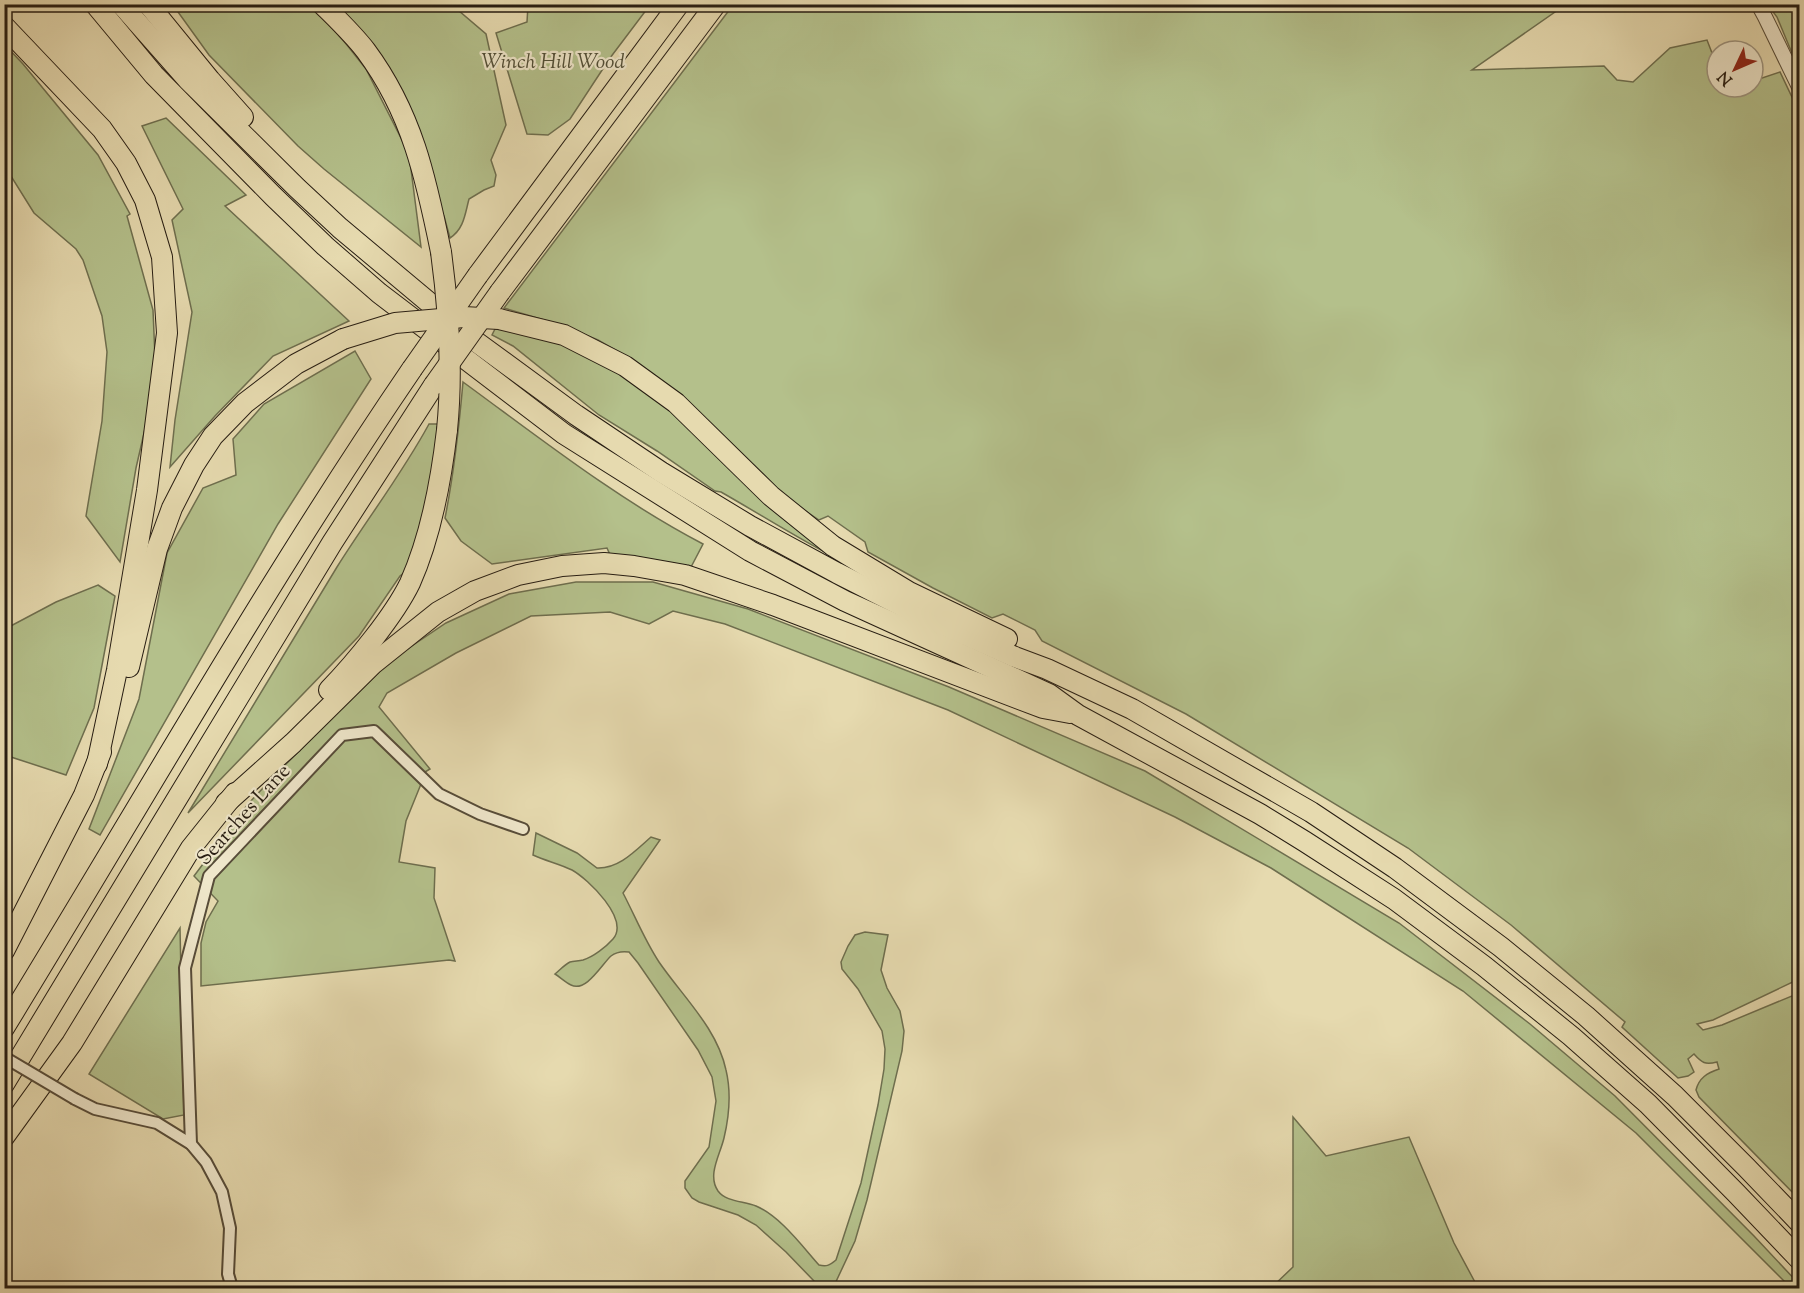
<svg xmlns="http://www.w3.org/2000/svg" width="1804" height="1293" viewBox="0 0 1804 1293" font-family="'Sorts Mill Goudy',serif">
<rect width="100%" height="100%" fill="#e6daaf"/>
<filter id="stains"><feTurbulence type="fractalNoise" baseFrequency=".00333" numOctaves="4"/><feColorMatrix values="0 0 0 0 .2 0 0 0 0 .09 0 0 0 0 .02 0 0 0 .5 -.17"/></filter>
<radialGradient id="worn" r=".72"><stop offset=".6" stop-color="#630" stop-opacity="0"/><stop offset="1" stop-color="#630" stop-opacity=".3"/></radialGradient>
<!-- green -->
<g fill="#b4c08b" stroke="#6e6e4e" stroke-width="1.5">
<path d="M309 4 316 9 347 45 366 69 409 154 421 247 324 169 298 146 209 55 173 5Z"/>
<path d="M335 5H452L486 34 506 125 491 160 496 175 494 186 484 190 469 199C465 214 464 229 450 238L444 216H442L437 192Z"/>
<path d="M528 5H650L610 58 570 119 548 135 527 134 496 33 527 22Z"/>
<path d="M733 5H1565L1472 70 1604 66 1617 80 1633 82 1670 48 1707 40 1717 66V87H1726L1727 91 1738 87H1753V81L1780 72 1800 114 1799 979 1713 1020 1697 1024 1703 1030 1722 1025 1799 993V1199L1699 1097 1696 1090C1699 1078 1707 1073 1719 1069L1717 1062C1705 1065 1702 1063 1694 1054L1688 1059 1694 1072 1688 1076 1678 1078 1622 1027 1625 1022 1511 925 1408 848 1186 714 1042 641 1035 630 1003 614 992 618 933 588 868 552 865 542 828 516 819 520 789 500 631 359 598 340 561 325 504 308Z"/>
<path d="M1768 5H1799V70L1777 17Z"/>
<path d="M4 44 23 64 98 155 130 214 127 216 153 310 156 381 136 468 120 562 86 516 102 421 107 352 102 316 83 260 76 249 34 213 9 173 4 152Z"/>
<path d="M166 118 246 195 225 206 349 321 273 356 215 416 170 467 175 420 192 312 172 220 183 209 142 126Z"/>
<path d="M496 327 565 344 603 361 669 408 832 556C794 536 758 513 721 492L715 491 657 451 599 415 513 346 492 335Z"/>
<path d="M355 351 371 379 278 524 100 835 89 829 139 699 167 553 203 488 236 475 233 439 264 404Z"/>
<path d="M463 382C541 439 617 499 703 544L690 569 611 557 607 548 492 564 461 541 445 518C454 473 459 428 463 382Z"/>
<path d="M429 424H439L432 479 422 526 405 572 400 576 359 636 188 813 337 567C367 519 402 474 429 424Z"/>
<path d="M576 582H653L748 609 949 687 1145 771 1399 923 1530 1024 1615 1096 1754 1236 1799 1284V1288H1791L1636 1133 1463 991 1271 868 1175 817 948 710 725 624 673 611 649 624 610 612 531 616 456 653 387 693 379 707 430 769 415 778 421 784 406 821 399 862 435 868 434 898 455 961 449 960 201 986V943L206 922 218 901 194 876 248 804 279 771 391 660 446 623 509 594Z"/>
<path d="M98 585 115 596 94 708 66 775 11 757 5 751V629L56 602Z"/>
<path d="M536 833 577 853 597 868C619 869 636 850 651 837L660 840 623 893C635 916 645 941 659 962 683 997 717 1028 726 1070 731 1091 729 1117 724 1138 720 1155 707 1175 718 1191 726 1202 744 1201 756 1206 780 1216 802 1246 819 1265 827 1267 830 1265 836 1260L861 1183 878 1105 884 1069 885 1049 882 1031 858 989 842 969 841 962 848 946 855 935 865 932 888 935 881 970 887 988 900 1011 904 1031 902 1051 867 1200 855 1241 833 1288H819L814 1281 786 1252 756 1225 738 1215 699 1202 692 1198 685 1188V1181L709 1147 716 1101 712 1077 698 1050 638 963 629 952C622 951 616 952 611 956 602 964 586 993 571 985 565 982 560 977 555 974 560 970 564 965 570 962 574 961 579 961 583 960 593 957 606 947 613 939 630 919 588 879 572 870 560 864 546 861 533 855Z"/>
<path d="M180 928 184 1115 163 1119 89 1074Z"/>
<path d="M1293 1117 1326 1156 1409 1137 1454 1243 1476 1284 1472 1288H1271L1293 1267Z"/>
</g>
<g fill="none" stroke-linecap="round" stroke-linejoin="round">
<!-- minor casing -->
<g stroke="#574c39" stroke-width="14">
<g id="minor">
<path d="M75 1099 95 1109 157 1123 191 1144 206 1162 222 1192 230 1228 228 1274 232 1288"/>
<path d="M191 1144 185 968 209 876 342 735 374 731 439 794 480 814 523 829"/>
</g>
</g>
<!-- tertiary casing -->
<g stroke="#574c39" stroke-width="16">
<path id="tertiary" d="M1758 4 1765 17 1800 89"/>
</g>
<!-- motorway casing -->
<g stroke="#271d12" stroke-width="22">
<g id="motorway">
<path d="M95 4 154 75 273 196 325 246 379 293 564 434 750 551 845 601 1049 694 1078 715 1260 814 1304 841 1394 899 1484 966 1571 1036 1648 1104 1736 1193 1800 1260"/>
<path d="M121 4 188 80 297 188 340 228 475 341 576 415 661 472 750 526 837 573 910 610 1015 657 1047 669 1132 709 1311 812 1395 868 1501 947 1586 1016 1675 1096 1746 1167 1800 1223"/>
<path d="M148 4 210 80 243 117"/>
<path d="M322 4C337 19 353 34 366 51 412 113 426 178 441 252"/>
<path d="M4 26 102 129 126 163 145 200 162 257 167 333 147 490 117 670 97 764"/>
<path d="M478 275 679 4"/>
<path d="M500 292 716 4"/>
<path d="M499 319 564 335 625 366 676 403 771 496 833 546 909 592 1007 639"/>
<path d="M129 667 157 549 172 508 194 465 213 436 245 403 296 364 343 339"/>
<path d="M329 690C355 663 394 616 410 583 431 536 441 482 447 430"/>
<path d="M226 803 293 743 373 664 438 612 475 591 518 575 562 566 604 563 634 566 685 575 773 605 1043 708 1070 713"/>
<path d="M4 951 84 795 101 752"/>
<path d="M4 1028C139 808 266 583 412 369"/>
<path d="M4 1084 332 543 434 385"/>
<path d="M4 1137 72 1043 191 848 235 793"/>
</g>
</g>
<!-- minor -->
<use href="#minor" stroke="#efe7cb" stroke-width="10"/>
<!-- tertiary -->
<use href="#tertiary" stroke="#efe7cb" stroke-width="14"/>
<!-- motorway -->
<use href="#motorway" stroke="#e6daaf" stroke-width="20"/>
<!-- minor-bridge casing -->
<g stroke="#574c39" stroke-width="14" stroke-linecap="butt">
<path id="minor-bridge" d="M4 1057 75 1099"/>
</g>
<!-- motorway-bridge casing -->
<g stroke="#271d12" stroke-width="22" stroke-linecap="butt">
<g id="motorway-bridge">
<path d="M441 252C449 311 453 371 447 430"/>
<path d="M343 339 395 323 464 317 499 319"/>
<path d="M412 369 478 275"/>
<path d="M434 385 500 292"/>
</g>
</g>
<!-- minor-bridge -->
<use href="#minor-bridge" stroke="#efe7cb" stroke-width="10"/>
<!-- motorway-bridge -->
<use href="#motorway-bridge" stroke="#e6daaf" stroke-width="20"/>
</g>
<g text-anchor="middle" stroke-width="4.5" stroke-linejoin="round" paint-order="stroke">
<!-- park labels -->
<g font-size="21" font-style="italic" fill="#514e36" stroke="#efe7cb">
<text x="553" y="68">Winch Hill Wood</text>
</g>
<!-- street labels -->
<g font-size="21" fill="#271d12" stroke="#efe7cb">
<text transform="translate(243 814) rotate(-48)" y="7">Searches Lane</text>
</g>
</g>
<!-- margin -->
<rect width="1804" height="1293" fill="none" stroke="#e6daaf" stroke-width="24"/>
<rect x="6" y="6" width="1792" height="1281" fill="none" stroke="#271d12" stroke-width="3"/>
<rect x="12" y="12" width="1780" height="1269" fill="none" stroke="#271d12" stroke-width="1.5"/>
<!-- north arrow -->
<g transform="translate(1735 69) rotate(226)"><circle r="28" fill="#efe7cb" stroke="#9f9681" stroke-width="1.5"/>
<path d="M0-4.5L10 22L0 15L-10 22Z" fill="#8f2418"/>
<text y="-9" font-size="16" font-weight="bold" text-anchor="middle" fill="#271d12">N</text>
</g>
<rect width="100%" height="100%" filter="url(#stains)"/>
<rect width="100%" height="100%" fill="url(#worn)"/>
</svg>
